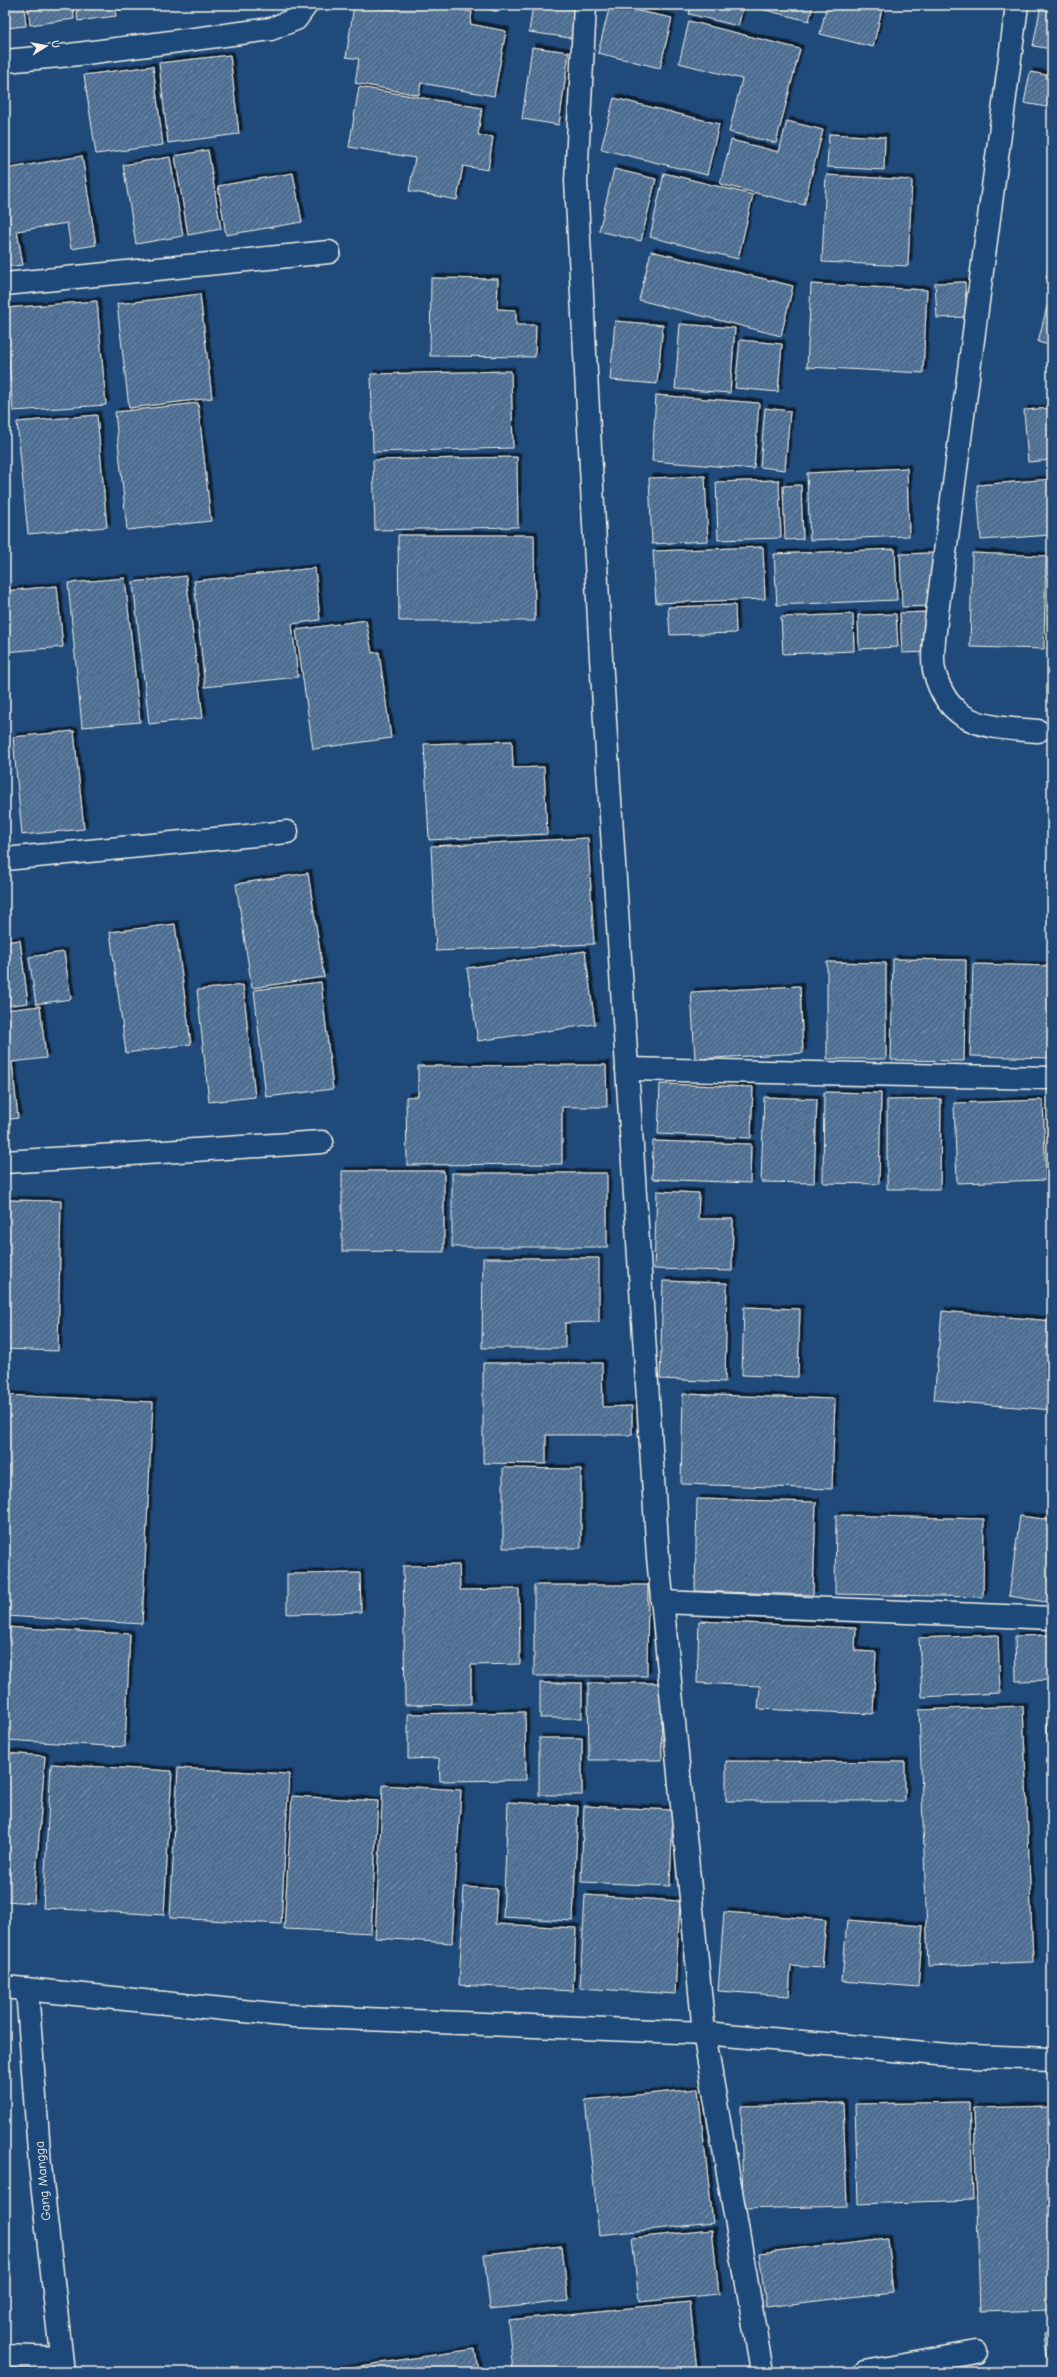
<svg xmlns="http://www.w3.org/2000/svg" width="1057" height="2377" viewBox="0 0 1057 2377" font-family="'Comic Neue',sans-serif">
<defs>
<pattern id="building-hatch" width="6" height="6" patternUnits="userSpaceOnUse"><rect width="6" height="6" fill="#4d6e92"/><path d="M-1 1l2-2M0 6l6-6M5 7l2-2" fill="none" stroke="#708aa6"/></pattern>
<filter id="shadow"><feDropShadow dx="3.5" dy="-3.5" stdDeviation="0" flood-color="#0009"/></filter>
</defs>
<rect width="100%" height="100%" fill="#1f4a7a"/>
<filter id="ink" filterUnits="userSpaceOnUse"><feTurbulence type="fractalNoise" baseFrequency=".025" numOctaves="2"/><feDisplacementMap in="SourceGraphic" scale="8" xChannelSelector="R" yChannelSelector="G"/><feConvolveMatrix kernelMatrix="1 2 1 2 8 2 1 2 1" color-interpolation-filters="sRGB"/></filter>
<g filter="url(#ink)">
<!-- building -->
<g fill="url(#building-hatch)" stroke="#f4f1e8" filter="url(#shadow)">
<path d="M5 5H24L26 26 5 28Z"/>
<path d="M28 5H73L74 19 30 25Z"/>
<path d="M76 5H115L116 16 78 21Z"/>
<path d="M118 5H155V6L118 10Z"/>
<path d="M354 5 395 10 396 5H433L472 12 470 24 506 31 494 96 421 83 419 95 355 83 359 59 346 57Z"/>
<path d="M472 5H501L499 12Z"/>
<path d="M533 5H582L577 39 529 32Z"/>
<path d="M610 5 672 18 660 68 598 53Z"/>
<path d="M687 5H744L738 26 689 14 691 6Z"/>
<path d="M753 5H813L809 21 753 7Z"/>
<path d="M827 5H883L873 47 820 34Z"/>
<path d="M1041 5H1052V49L1033 46Z"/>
<path d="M689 21 800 49 776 143 729 132 742 79 679 63Z"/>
<path d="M532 47 569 52 559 125 522 119Z"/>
<path d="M230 55 239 134 168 143 159 63Z"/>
<path d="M153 66 163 145 96 154 84 75Z"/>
<path d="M1030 72 1052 76V108L1024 103Z"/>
<path d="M359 87 482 108 478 135 493 137 488 170 463 166 457 200 409 191 415 158 349 147Z"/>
<path d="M614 98 719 124 707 175 601 149Z"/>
<path d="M787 121 823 130 804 205 720 184 731 140 779 152Z"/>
<path d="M829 134 885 137 884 170 827 167Z"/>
<path d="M208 150 221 229 188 235 175 156Z"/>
<path d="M82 156 96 245 71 249 67 223 17 231 23 265 5 267V169Z"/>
<path d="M170 157 183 236 136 244 123 165Z"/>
<path d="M614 169 656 179 641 241 599 231Z"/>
<path d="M293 173 302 222 226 235 218 186Z"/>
<path d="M664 173 753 195 738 259 650 237Z"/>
<path d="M826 175 912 180 908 266 822 262Z"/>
<path d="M651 251 793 286 781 336 639 300Z"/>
<path d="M1052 255V279L1046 278Z"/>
<path d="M431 278 498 279 497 309 516 310V325H536L535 357 430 356Z"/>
<path d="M965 282 967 317 937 318 935 283Z"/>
<path d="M811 284 927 290 923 373 807 367Z"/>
<path d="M1052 287V346L1038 342Z"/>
<path d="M200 294 212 398 129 408 117 304Z"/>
<path d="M97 301 106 405 13 411 5 308Z"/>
<path d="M615 321 663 325 657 384 610 380Z"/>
<path d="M680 324 735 328 730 393 675 389Z"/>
<path d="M740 340 782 344 778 392 735 388Z"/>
<path d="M511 371 513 448 373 452 371 374Z"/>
<path d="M656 395 759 403 754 469 652 461Z"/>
<path d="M198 403 211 521 127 530 115 412Z"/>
<path d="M765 408 790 411 785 470 760 467Z"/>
<path d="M1052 408V460L1028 462 1024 410Z"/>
<path d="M97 415 107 527 28 534 17 422Z"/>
<path d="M517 457 518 527 375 530 373 460Z"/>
<path d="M907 468 909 536 810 540 807 473Z"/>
<path d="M705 476 708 541 652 544 649 478Z"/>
<path d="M1052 479V535L981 540 977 485Z"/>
<path d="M779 480 781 538 718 540 716 482Z"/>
<path d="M801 485 803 539 785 540 783 486Z"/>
<path d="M398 535H534L535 621H399Z"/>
<path d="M763 547 765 599 656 603 653 551Z"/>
<path d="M895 549 897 600 777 605 774 554Z"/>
<path d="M932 553 933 606 902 607 900 554Z"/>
<path d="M972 553 1046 556 1044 649 970 647Z"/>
<path d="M315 568 320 620 292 624 298 677 205 687 194 581Z"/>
<path d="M186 576 203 718 149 724 133 582Z"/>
<path d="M125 578 140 722 82 727 68 583Z"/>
<path d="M57 586 63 647 5 652V591Z"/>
<path d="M735 605 736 633 670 635 668 607Z"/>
<path d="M927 612 929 652 902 653 900 613Z"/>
<path d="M853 614 854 651 783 654 781 617Z"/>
<path d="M896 614 898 647 859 649 858 615Z"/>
<path d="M366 620 372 653 379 652 391 738 313 749 296 630Z"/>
<path d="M74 731 84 829 22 835 13 737Z"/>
<path d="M512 741 513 768 544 767 547 834 429 840 424 744Z"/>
<path d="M588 838 594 944 436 951 431 846Z"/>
<path d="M308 873 324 977 252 988 236 884Z"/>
<path d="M175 924 191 1044 126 1053 110 932Z"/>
<path d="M20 940 28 1003 5 1006V942Z"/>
<path d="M585 951 595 1024 478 1041 467 968Z"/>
<path d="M64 952 71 999 36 1004 29 957Z"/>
<path d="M893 959 966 960 964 1061 891 1060Z"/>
<path d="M827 962 886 963V1059H827Z"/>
<path d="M973 964 1052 966V1058L970 1056Z"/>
<path d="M321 982 333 1089 266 1097 254 990Z"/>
<path d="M243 985 255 1097 209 1102 197 990Z"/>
<path d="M800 986 803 1053 695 1059 691 992Z"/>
<path d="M40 1006 46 1058 12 1062 18 1118 5 1120V1010Z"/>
<path d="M606 1065 607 1107H562V1164L407 1165 406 1097 418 1096V1066Z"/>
<path d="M660 1084 753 1087 751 1138 658 1134Z"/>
<path d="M824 1092 881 1093 879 1184 823 1183Z"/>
<path d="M764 1097 817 1099 814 1183 761 1182Z"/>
<path d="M941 1099 940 1189H887V1100Z"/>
<path d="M1043 1100 1046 1180 957 1183 954 1103Z"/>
<path d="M653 1141 751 1144 750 1183 652 1179Z"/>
<path d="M342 1171H444V1252L342 1251Z"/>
<rect x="452" y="1173" width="155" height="74"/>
<path d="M657 1191 699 1193 698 1219H733L732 1271 654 1269Z"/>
<path d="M5 1200 61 1201 58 1351 5 1349Z"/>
<path d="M483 1258H599V1322L565 1323V1348H482Z"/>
<path d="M663 1281 727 1283 725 1382 660 1379Z"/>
<path d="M744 1307 800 1309 798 1377 742 1375Z"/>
<path d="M942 1311 1052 1321V1410L934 1400Z"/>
<path d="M483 1363H602L603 1407 632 1406V1435H546V1464L483 1463Z"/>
<path d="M683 1394 835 1399 832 1489 681 1484Z"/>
<path d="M5 1395 153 1402 142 1624 5 1616Z"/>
<path d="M503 1468 581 1469V1548H503Z"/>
<path d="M697 1499 816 1502 813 1595 695 1591Z"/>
<path d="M836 1515 984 1519 983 1597 835 1594Z"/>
<path d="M1020 1516 1052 1520V1603L1009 1596Z"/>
<path d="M459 1565 460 1590 519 1589 520 1664 471 1665V1704L405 1705 403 1566Z"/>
<path d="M360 1573 361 1612 287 1614V1574Z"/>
<path d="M534 1585H648L647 1676H534Z"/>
<path d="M699 1621 856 1628 855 1651 876 1652 873 1714 758 1709 760 1686 697 1683Z"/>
<path d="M5 1627 130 1634 125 1747 5 1740Z"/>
<path d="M998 1635 1000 1693 922 1697 919 1638Z"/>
<path d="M1052 1635V1680L1016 1681 1015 1636Z"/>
<rect x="540" y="1683" width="42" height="35"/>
<path d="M588 1683H661L662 1760H589Z"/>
<path d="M1023 1706 1033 1962 928 1966 919 1710Z"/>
<path d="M525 1712 526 1780 440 1781 439 1758 408 1759V1714Z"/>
<path d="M1052 1715V1781H1048L1047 1716Z"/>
<rect x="539" y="1738" width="43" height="57"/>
<path d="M5 1753 45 1756 34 1903 5 1901Z"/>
<path d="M726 1761 905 1762V1801H726Z"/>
<path d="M51 1764 172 1771 164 1915 43 1908Z"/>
<path d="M178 1768 289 1774 281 1924 170 1918Z"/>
<path d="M383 1785 461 1790 452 1943 375 1938Z"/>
<path d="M292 1796 378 1801 371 1933 284 1929Z"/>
<path d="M508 1802 578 1806 573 1921 503 1917Z"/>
<path d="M584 1806 673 1810 670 1886 581 1882Z"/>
<path d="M1050 1811H1052V1950Z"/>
<path d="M464 1887 497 1889 495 1924 576 1928 573 1991 459 1985Z"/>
<path d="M585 1895 680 1901 675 1994 580 1988Z"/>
<path d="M724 1912 826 1920 822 1968 791 1966 789 1996 718 1991Z"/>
<path d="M847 1920 923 1926 918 1987 842 1981Z"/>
<path d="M698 2089 713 2223 599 2235 585 2100Z"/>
<path d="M970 2102 973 2200 858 2204 855 2104Z"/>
<path d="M843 2103 847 2206 743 2209 741 2106Z"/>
<path d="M1052 2106V2310L980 2312 974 2108Z"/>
<path d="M712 2230 719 2294 639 2302 632 2238Z"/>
<path d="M887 2238 893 2292 766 2307 759 2253Z"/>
<path d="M562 2246 568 2301 490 2309 484 2254Z"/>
<path d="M690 2302 697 2372H513L508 2320Z"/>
<path d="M1052 2332V2372H1049L1044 2333Z"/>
<path d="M475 2349 478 2372H319Z"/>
<path d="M23 2362 24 2372H5V2365Z"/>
</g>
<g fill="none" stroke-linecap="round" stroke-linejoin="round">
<!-- lane casing -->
<g stroke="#f4f1e8" stroke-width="25">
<path id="lane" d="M865 2372 976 2352"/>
</g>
<!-- street casing -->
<g stroke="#f4f1e8" stroke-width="25">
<g id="street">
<path d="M585 5 576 181 601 658 658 1557 704 2033 762 2372"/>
<path d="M1017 5 936 621C935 635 931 655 934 670 948 728 989 727 1038 731"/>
<path d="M5 61 70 55 271 29 296 19 306 5"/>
<path d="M5 284 329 252"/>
<path d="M5 859 287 832"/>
<path d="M627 1069 1052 1078"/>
<path d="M5 1162 322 1142"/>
<path d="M662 1602 1052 1618"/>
<path d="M27 1989 40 2165 63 2372"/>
<path d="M5 2356 61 2358"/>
</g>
</g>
<!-- secondary casing -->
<g stroke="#f4f1e8" stroke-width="25">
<path id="secondary" d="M5 1987 293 2016 704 2033 948 2055 1052 2059"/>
</g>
<!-- lane -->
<use href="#lane" stroke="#1f4a7a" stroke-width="22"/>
<!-- street -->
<use href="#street" stroke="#1f4a7a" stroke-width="22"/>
<!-- secondary -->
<use href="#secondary" stroke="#1f4a7a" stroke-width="22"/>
</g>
</g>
<g text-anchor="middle" stroke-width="3.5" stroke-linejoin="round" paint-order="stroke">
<!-- street labels -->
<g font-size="13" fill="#f4f1e8" stroke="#1f4a7a">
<text transform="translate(42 2181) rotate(-95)" y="5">Gang Mangga</text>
</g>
</g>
<!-- margin -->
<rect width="1057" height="2377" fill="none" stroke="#1f4a7a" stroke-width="20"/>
<rect x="10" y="10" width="1037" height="2357" fill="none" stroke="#f4f1e8" stroke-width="1.5" filter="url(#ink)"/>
<!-- north arrow -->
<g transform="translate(46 46) rotate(79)" stroke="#1f4a7a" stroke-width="3" paint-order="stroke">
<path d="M0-3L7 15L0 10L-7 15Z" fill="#f4f1e8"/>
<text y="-6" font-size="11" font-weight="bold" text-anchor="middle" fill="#f4f1e8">U</text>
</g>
</svg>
